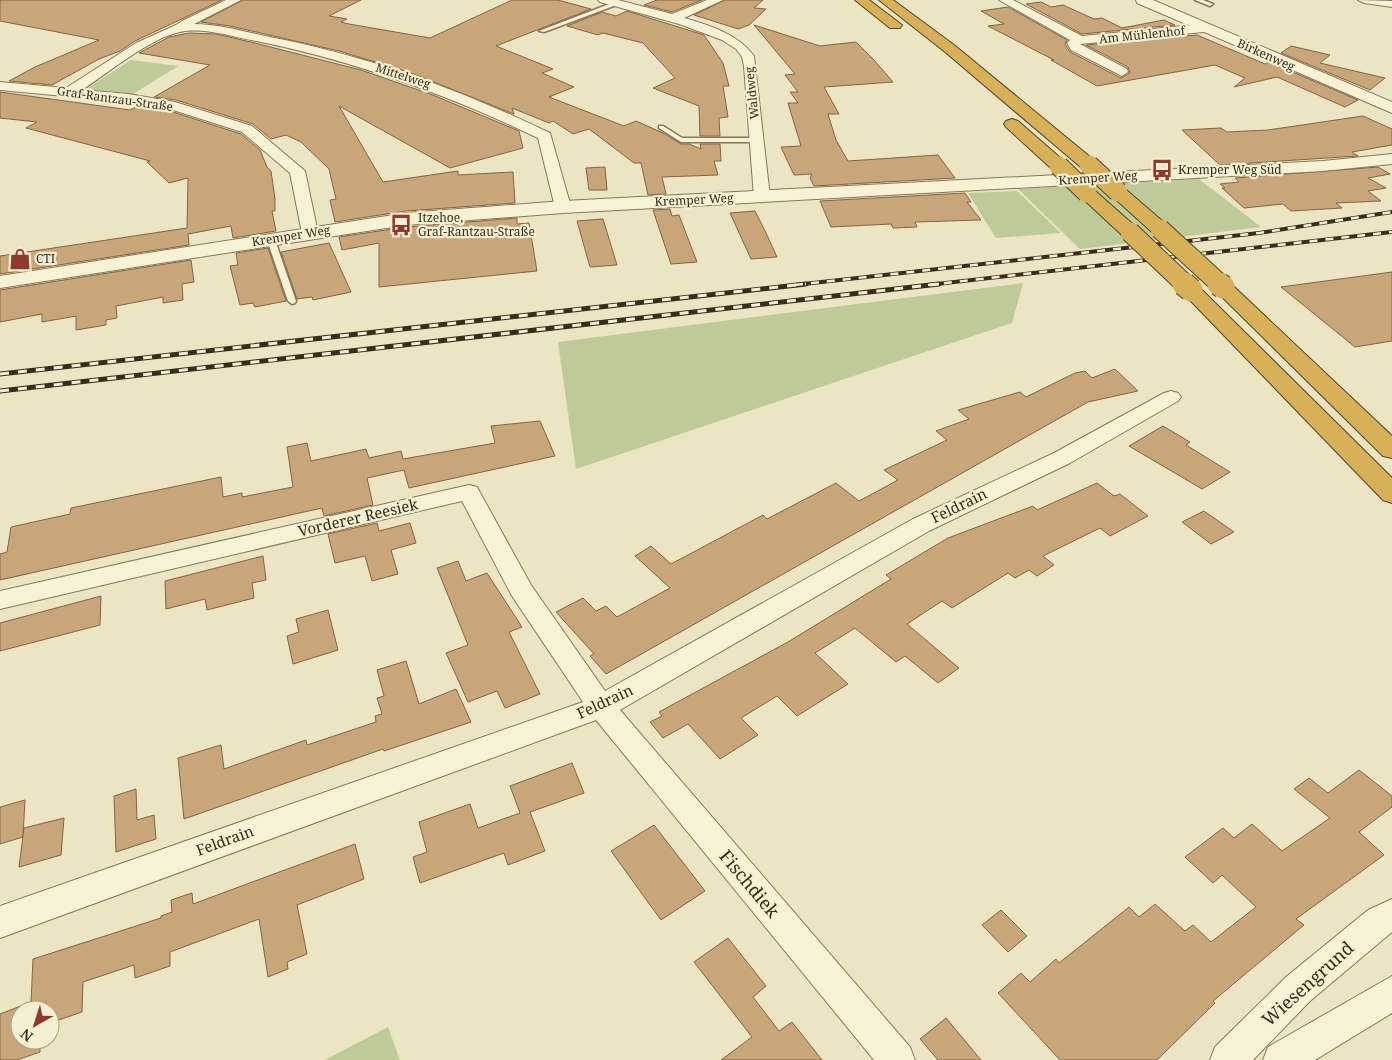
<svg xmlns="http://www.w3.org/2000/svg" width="1392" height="1060" viewBox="0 0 1392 1060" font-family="'Noto Serif',serif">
<rect width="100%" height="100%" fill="#ece5c3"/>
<!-- green -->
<g fill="#beca98">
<path d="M131 60 178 66 133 94 86 89Z"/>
<path d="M1199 179 1261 227 1080 249 1018 189Z"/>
<path d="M1017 191 1061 233 996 238 968 193Z"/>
<path d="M1023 283 1012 323 576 469 558 342Z"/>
<path d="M388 1027 400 1060H325Z"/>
</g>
<!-- building -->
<g fill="#c9a57a" stroke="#846441">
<path d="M0 0H222L135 41 120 51 99 59 52 85 9 81 35 67 99 40 0 21Z"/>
<path d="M243 0H361L329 16 347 19 341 22 349 24 430 38 512 0H558L591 9 496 46 553 69 542 73 574 87 549 97 624 126 636 121 663 133 681 144H689L701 149 700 144H720L721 161H714L718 175 662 177 666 194 648 195 641 163H634L589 129 573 134 553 121 549 123 512 108 514 114 411 73 339 51 230 26 201 22Z"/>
<path d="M657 0H702L672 12 644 5Z"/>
<path d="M725 0H763L754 8 766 9 749 25 738 29 694 15Z"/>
<path d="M1041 2 1051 7 1063 5 1094 19 1102 18 1122 28 1164 20 1175 25 1082 34 1026 4Z"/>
<path d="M1008 7 1067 40 1065 44 1070 52 1121 78 1130 73 1128 67 1086 45 1197 35 1265 64 1269 62 1358 100 1345 107 1277 77 1234 87 1245 78 1215 65 1097 86 1051 60H1054L988 26 1004 24 981 11Z"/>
<path d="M627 11 704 35 723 63 729 86H723L728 117 719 118 720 136H700L699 106 653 88 675 78 643 43 603 33 598 35 567 26 602 12 616 16Z"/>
<path d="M754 25 820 46 856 42 874 60 893 82 824 87 839 114H828L836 140 848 161 938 155 955 178 814 186 810 178 812 174 794 175 781 147 801 146 788 103H798L790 92H798L785 75 795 74Z"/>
<path d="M189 33 216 34 251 42 361 70 433 95 519 131 523 148 450 168 339 106 383 182 458 171V175L513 172 515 203 406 211 335 222 330 200 336 199 329 169 301 142 286 135 271 139 253 124 176 100 154 97 210 65 139 53 169 37Z"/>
<path d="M1291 46 1330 55 1320 63 1385 78 1370 90 1281 53Z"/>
<path d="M0 92 130 110 138 106 173 112 241 134 260 150 267 167 271 171 275 199V211H272L276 231 233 238 231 226 188 234 189 245 0 274V256L187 228 188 178 169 183 147 162 150 161 26 128 37 122 0 118Z"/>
<path d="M1363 116 1392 129V145L1352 152 1358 156 1220 165 1182 130 1221 128 1227 132 1268 130Z"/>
<path d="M605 167 607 190H589L586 168Z"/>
<path d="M1378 167 1390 174 1368 178 1386 188 1368 191 1381 201 1336 203 1342 208 1291 211 1283 204 1244 208 1222 188H1225L1220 184 1239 182 1235 178Z"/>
<path d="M965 193 971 202H967L981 220 915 222 917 227 893 228 891 224 831 227 820 201Z"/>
<path d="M670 209 672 216 679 215 697 262 671 264 653 210Z"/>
<path d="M755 211 766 233 777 257 751 259 730 213Z"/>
<path d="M517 218V224L529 223 537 271 379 287V243L342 250 339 237 406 227Z"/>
<path d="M603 219 617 265 590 267 577 221Z"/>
<path d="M329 243 351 292 313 300 312 297 297 299 281 252Z"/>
<path d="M268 248 286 301 255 307 253 303 240 305 230 266 238 265 236 253Z"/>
<path d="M191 260 194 282 182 284 183 300 163 303V297L116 306 117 318 106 320V325L76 330V316L42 322V314L0 322V290Z"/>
<path d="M1392 272V341L1355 347 1281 287Z"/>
<path d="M1115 369 1138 391 1088 402 606 674 590 656 594 654 556 612 583 598 596 611 606 606 617 617 670 588 635 556 651 546 671 564 763 515 767 519 836 483 859 501 898 480 884 470 947 440 936 431 969 419 958 410 1020 392 1026 397 1075 373 1085 371 1092 378Z"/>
<path d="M540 421 555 456 409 488 404 470 367 478 373 505 324 516 322 508 0 580V554L7 552 11 527 70 514 71 508 221 477 223 497 242 493V497L293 487 287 447 307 443 311 461 366 449 369 458 401 451 403 459 495 443 491 426Z"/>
<path d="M1163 426 1190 442 1186 445 1230 472 1202 489 1129 446Z"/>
<path d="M1097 483 1114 496 1120 494 1148 516 1110 536 1100 528 1043 556 1054 565 1037 576 1029 570 1015 578 1008 573 952 608 942 601 907 624 959 668 938 683 905 656 896 662 855 628 815 653 848 684 797 716 777 696 741 718 758 735 720 759 688 724 663 738 650 722 662 716 659 712 788 642 891 579 886 575 948 538 1033 506 1037 510Z"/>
<path d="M1204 511 1234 532 1211 544 1182 522Z"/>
<path d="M377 523 379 531 410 523 416 543 391 550 398 574 372 581 365 556 335 563 328 534Z"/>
<path d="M263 556 266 580 252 583 254 598 207 610 205 599 166 609 165 581Z"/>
<path d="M458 561 466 581 487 573 522 627 509 632 540 694 505 708 497 691 468 702 446 653 468 645 437 568Z"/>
<path d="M101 596 100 625 0 651V623Z"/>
<path d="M328 610 338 650 293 664 287 636 299 632 296 619Z"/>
<path d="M406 661 419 704 456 689 471 722 384 751 383 749 184 819 178 758 221 745 224 769 306 740 307 745 376 722 375 716 382 714 377 698 384 696 377 670Z"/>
<path d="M572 763 584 793 530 812 545 851 508 865 504 853 420 883 413 857 427 852 419 822 470 804 478 828 520 813 510 786Z"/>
<path d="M1359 770 1392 796V807L1359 832 1384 855 1296 919 1304 925 1213 1001 1215 1003 1157 1060H1060L998 993 1021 973 1030 982 1056 959 1059 963 1129 907 1139 917 1155 904 1185 931 1193 925 1211 942 1256 907 1222 875 1213 883 1185 857 1223 828 1234 838 1252 824 1282 851 1330 818 1294 789 1309 778 1328 793Z"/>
<path d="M136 789 137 820 154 815 156 839 116 852 114 796Z"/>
<path d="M25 800 23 837 0 844V807Z"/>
<path d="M64 818 61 855 19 867 24 828Z"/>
<path d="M654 825 705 891 661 920 611 851Z"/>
<path d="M355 844 364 879 297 905 307 954 287 962 288 969 268 977 259 919 170 952V966L135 978 134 965 83 982 82 1012 50 1023V1010H20V1040H40V1052L17 1060H0V1014L31 1002 33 959 161 918V916L172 912 171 900 192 893 193 904Z"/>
<path d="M1001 910 1027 936 1008 952 982 925Z"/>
<path d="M728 938 766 986 753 997 779 1031 792 1022 822 1060H721L752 1037 694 962Z"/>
<path d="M946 1018 981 1060H938L920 1039Z"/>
</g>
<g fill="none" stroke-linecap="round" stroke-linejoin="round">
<!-- service casing -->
<g stroke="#86775b" stroke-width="3">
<g id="service">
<path d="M1195 0H1203L1213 4 1210 6Z"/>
<path d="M617 1 619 4 544 32 539 31Z"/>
<path d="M659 126H663L682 138H756L759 140 756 142H681L659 128Z"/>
<path d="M268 238 275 240 296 301 295 303 292 304 288 301 267 240Z"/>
</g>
</g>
<!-- minor casing -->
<g stroke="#86775b" stroke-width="2">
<g id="minor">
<path d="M226 0H241L194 24C218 24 242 31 265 36 365 55 459 89 550 133L571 207 563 212 555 207 538 138C446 94 352 60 251 40 229 36 203 27 180 32 150 38 108 73 82 90L128 94 175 102 252 126 305 171 318 233 316 237H304L302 233 290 173 242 132 173 110 128 102 0 90V82L66 88 136 43 176 25 182 21Z"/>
<path d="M598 0H618L672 14 707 0H723L684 18C709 25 738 34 754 56L770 197 768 200 762 202 754 197 744 66 742 57 736 49 722 40 679 24 600 2Z"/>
<path d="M999 0H1013L1082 36 1204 24 1210 28 1204 32 1080 44 1127 69 1128 72 1122 76 1071 50 1067 43 1070 40Z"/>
<path d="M1358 0 1392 1V7L1364 3Z"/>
<path d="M1171 391 1178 393 1181 397 1178 401 1070 463 929 531 620 710 910 1047 915 1060H874L596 720 0 938V906L583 702 512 596 462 501 0 609V591L469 485 477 487 531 585 605 691 913 519 1054 453 1164 393Z"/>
<path d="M1392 899V932L1310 1001 1253 1060H1210L1215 1047 1286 977 1368 910Z"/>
<path d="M1392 976V1013L1315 1060H1263L1268 1047Z"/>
</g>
</g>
<!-- tertiary casing -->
<g stroke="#86775b" stroke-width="2">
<g id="tertiary">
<path d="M1136 0H1153L1392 102V113L1137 3Z"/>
<path d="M1392 154V164L1323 171 563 213 406 225 0 288V276L406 213 563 201 1323 161Z"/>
</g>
</g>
<!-- motorway casing -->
<g stroke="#54452f" stroke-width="2">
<g id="motorway">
<path d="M855 0H869L902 25 900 28H890Z"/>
<path d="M879 0H893L954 45 1095 161 1098 165 1095 169H1083L944 51Z"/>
<path d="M1012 119 1018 121 1065 162 1068 166 1065 170H1053L1006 127 1004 124 1006 121Z"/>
<path d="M1118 187 1124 188 1167 225 1170 229 1167 233H1153L1112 196 1109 192 1112 188Z"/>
<path d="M1087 188 1093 189 1137 228 1140 232 1137 236H1123L1081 197 1078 193 1081 189Z"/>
<path d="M1223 281 1230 283 1392 436V458L1383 456 1216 291 1213 287 1216 283Z"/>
<path d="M1191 284 1198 286 1392 478V503L1383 500 1184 294 1181 290 1184 286Z"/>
</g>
</g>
<!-- service -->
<use href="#service" fill="#f7f2d6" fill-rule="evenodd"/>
<!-- minor -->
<use href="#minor" fill="#f7f2d6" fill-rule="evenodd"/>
<!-- tertiary -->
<use href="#tertiary" fill="#f7f2d6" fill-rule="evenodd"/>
<!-- motorway -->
<use href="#motorway" fill="#d8b057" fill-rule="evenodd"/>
<!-- rail-far1 casing -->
<g stroke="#362d1e" stroke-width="4">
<g id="rail-far1">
<path d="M795 285 1259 233 1392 212"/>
<path d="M928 285 1392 232"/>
</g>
</g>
<!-- rail casing -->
<g stroke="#362d1e" stroke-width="5">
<g id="rail">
<path d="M0 374 806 284"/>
<path d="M0 391 939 284"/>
</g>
</g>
<!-- rail-far1 -->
<use href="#rail-far1" stroke="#f4efd2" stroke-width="2.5" stroke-dasharray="8" stroke-linecap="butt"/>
<!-- rail -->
<use href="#rail" stroke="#f4efd2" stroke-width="3" stroke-dasharray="9" stroke-linecap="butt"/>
<!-- motorway-bridge-far1 casing -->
<g stroke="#54452f" stroke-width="21" stroke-linecap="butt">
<g id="motorway-bridge-far1">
<path d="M1089 165 1118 192"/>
<path d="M1059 166 1087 193"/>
<path d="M1160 229 1221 285"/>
<path d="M1130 232 1186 285"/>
</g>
</g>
<!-- motorway-bridge casing -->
<g stroke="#54452f" stroke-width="25" stroke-linecap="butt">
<g id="motorway-bridge">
<path d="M1184 284 1191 290"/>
<path d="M1219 284 1223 287"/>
</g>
</g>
<!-- motorway-bridge-far1 -->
<use href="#motorway-bridge-far1" stroke="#d8b057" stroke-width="19"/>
<!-- motorway-bridge -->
<use href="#motorway-bridge" stroke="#d8b057" stroke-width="23"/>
</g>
<!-- icons -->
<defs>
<g id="bus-bare" transform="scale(1.725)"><path d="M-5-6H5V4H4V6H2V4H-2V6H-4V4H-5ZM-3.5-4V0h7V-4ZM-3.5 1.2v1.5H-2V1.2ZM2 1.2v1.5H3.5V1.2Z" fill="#92392d" stroke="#f4efd2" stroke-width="2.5" paint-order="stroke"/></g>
<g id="shop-bare" transform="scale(1.725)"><path d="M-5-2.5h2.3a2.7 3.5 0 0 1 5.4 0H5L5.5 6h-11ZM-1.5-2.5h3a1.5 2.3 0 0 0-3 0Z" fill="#92392d" stroke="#f4efd2" stroke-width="2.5" paint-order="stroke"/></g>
</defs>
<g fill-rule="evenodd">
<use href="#bus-bare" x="1162" y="170"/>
<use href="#bus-bare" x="401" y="225"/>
<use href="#shop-bare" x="20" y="259"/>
</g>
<g text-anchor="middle" stroke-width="4.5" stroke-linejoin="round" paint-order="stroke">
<!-- far-street labels -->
<g font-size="12" fill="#362d1e" stroke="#f4efd2">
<text transform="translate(1142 35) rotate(-6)" y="4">Am Mühlenhof</text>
<text transform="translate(1266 55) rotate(24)" y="4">Birkenweg</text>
<text transform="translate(403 76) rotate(18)" y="4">Mittelweg</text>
<text transform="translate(752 93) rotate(-96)" y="4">Waldweg</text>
<text transform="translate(115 99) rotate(8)" y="4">Graf-Rantzau-Straße</text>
<text transform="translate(1098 178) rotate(-4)" y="4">Kremper Weg</text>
<text transform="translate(694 200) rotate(-3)" y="4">Kremper Weg</text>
<text transform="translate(291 236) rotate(-9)" y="4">Kremper Weg</text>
</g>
<!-- far-poi labels -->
<g font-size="12" fill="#362d1e" stroke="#f4efd2" text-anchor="start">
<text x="1178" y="174">Kremper Weg Süd</text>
<text x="418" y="222">Itzehoe,<tspan x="418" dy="14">Graf-Rantzau-Straße</tspan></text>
<text x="36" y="263">CTI</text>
</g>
<!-- street labels -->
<g font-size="15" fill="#362d1e" stroke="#f4efd2">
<text transform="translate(959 506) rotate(-26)" y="5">Feldrain</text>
<text transform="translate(358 518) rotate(-13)" y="5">Vorderer Reesiek</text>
<text transform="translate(605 702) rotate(-25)" y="5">Feldrain</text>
<text transform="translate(225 841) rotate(-20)" y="5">Feldrain</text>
</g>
<!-- near-street labels -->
<g font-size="18" fill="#362d1e" stroke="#f4efd2">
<text transform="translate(749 884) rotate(50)" y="6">Fischdiek</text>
<text transform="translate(1308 984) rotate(-42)" y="6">Wiesengrund</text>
</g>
</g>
<!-- north arrow -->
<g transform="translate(35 1025) rotate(219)"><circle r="24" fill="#f4efd2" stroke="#a8a18a"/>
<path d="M0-4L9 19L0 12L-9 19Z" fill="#92392d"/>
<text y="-8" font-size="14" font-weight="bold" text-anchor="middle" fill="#362d1e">N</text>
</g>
</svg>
